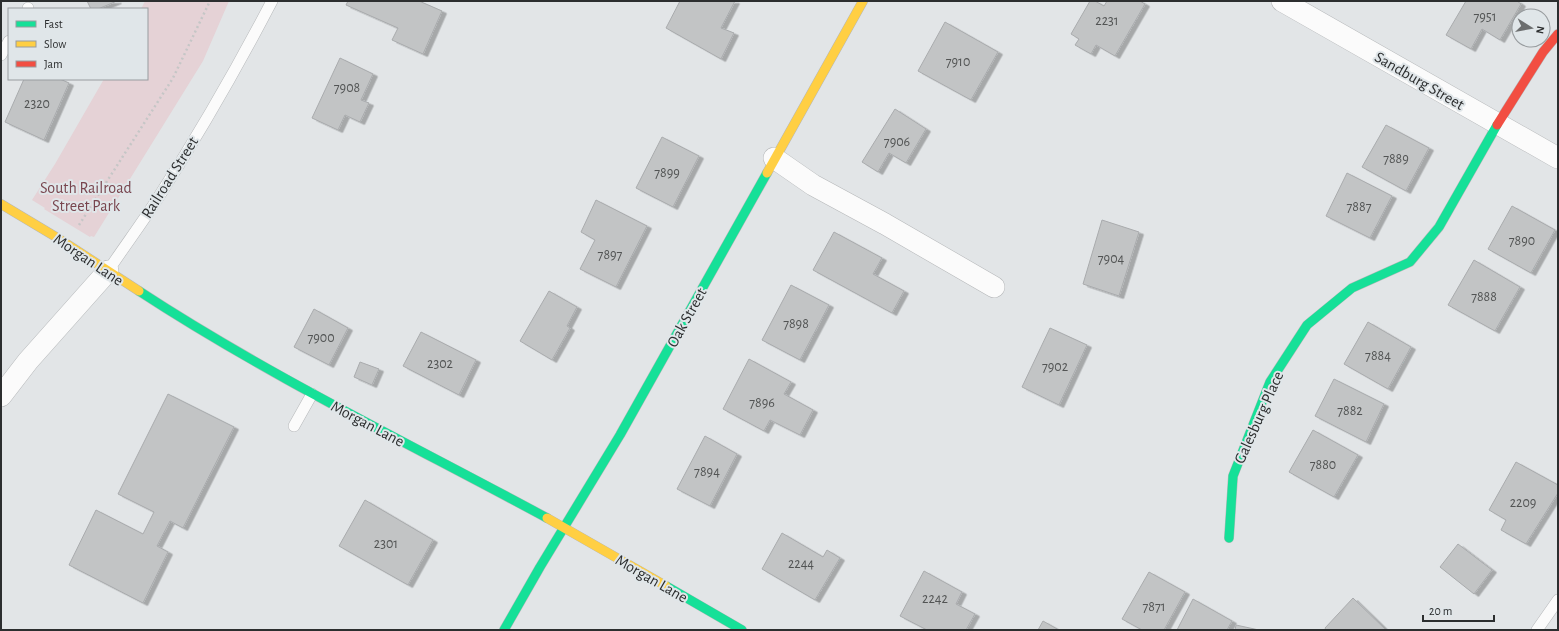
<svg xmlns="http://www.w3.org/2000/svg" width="1559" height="631" viewBox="0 0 1559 631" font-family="'Alegreya Sans',sans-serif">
<defs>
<filter id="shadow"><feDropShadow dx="4.5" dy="2.5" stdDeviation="0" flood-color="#0004"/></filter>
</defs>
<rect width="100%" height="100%" fill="#e2e5e7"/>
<!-- green -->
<path fill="#e5d2d6" d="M145 1H229L203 61 94 237 91 236 90 237 44 209 45 208 32 200 55 164 104 79H147V9H141Z"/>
<!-- building -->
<g fill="#c2c4c5" stroke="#a9abad" filter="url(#shadow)">
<path d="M87 1H117L98 9H91Z"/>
<path d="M348 1H419L442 11 423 54 392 40 398 28 346 5Z"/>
<path d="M680 1H735L721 28 734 33 721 59 666 28Z"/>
<path d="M1090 1H1095L1104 6 1107 1H1140L1145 4 1115 56 1096 45 1091 54 1075 45 1079 39 1071 34Z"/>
<path d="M1466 1H1517L1521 4 1500 40 1482 29 1471 49 1446 35Z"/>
<path d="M945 22 998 52 971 100 918 71Z"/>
<path d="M340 58 373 74 361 100 369 103 360 122 345 115 338 130 312 118Z"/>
<path d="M24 79H60L69 83 44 140 5 122Z"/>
<path d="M895 109 926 129 906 163 889 153 878 172 862 162Z"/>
<path d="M1386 125 1429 148 1406 191 1362 167Z"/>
<path d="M662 137 699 156 673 207 636 188Z"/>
<path d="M1347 173 1392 196 1370 238 1326 216Z"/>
<path d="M596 200 647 226 616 287 580 269 595 240 581 232Z"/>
<path d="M1512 206 1555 230 1531 273 1488 249Z"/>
<path d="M1102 220 1139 232 1119 296 1083 284Z"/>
<path d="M834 232 882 258 873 274 904 291 892 313 813 270Z"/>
<path d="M1474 260 1520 287 1495 331 1448 305Z"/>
<path d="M791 285 829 305 800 360 762 340Z"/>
<path d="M549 291 577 307 567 326 570 328 552 360 520 341Z"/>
<path d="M314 309 348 328 329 365 294 347Z"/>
<path d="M1368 322 1411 347 1388 389 1344 364Z"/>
<path d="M1050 328 1087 345 1059 405 1022 387Z"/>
<path d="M421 332 476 360 459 395 403 366Z"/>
<path d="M749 359 791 382 784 394 813 410 800 435 770 420 764 431 723 409Z"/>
<path d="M360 362 379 369 372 385 354 377Z"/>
<path d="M1334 379 1384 404 1366 442 1315 416Z"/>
<path d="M168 394 234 427 183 528 170 521 157 546 168 552 143 603 69 565 96 510 143 534 154 512 118 494Z"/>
<path d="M1313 430 1358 455 1334 497 1289 472Z"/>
<path d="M705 436 737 454 710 506 677 489Z"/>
<path d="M1516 462 1558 485V493L1526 544 1501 530 1506 520 1489 510Z"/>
<path d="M365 500 433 540 408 585 339 546Z"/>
<path d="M782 533 823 557 827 550 840 558 815 600 762 569Z"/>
<path d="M1458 544 1492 570 1474 594 1440 567Z"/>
<path d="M924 571 962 592 956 604 975 614 966 630H927L900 616Z"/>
<path d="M1149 572 1185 592 1164 630H1142L1122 619Z"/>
<path d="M1353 598 1386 630H1326L1325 628Z"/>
<path d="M1193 599 1232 621 1227 630H1177Z"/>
<path d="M1043 621 1059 630H1038Z"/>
<path d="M1236 625 1259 630H1235Z"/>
</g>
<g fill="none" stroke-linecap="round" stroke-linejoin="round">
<!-- lane casing -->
<g stroke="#b5b7b9" stroke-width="12">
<g id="lane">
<path d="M28 9V8"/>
<path d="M1 55 9 41"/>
<path d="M108 271C124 247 142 223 158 198 199 134 237 68 272 1"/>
<path d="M294 426 312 394"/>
<path d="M1537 630 1558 600"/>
</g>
</g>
<!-- street casing -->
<g stroke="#b5b7b9" stroke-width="22">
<g id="street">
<path d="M1282 1 1558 158"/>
<path d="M774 158 813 185 885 224 994 287"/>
<path d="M1 396 28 361 108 271"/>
</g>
</g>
<!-- fast casing -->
<g stroke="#b5b7b9" stroke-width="10">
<g id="fast">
<path d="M139 291C269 376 410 444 547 518"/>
<path d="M1229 538 1233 476 1270 382 1307 325 1352 288 1410 262 1439 227 1497 125"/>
<path d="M666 586 742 630"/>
<path d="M504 630 540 567 620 435 767 173"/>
</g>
</g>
<!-- slow casing -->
<g stroke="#b5b7b9" stroke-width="10">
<g id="slow">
<path d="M767 173 863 1"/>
<path d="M1 204 56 237 139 291"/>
<path d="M547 518 666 586"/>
</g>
</g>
<!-- jam casing -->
<g stroke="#b5b7b9" stroke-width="10">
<path id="jam" d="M1497 125 1543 52 1558 34"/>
</g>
<!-- path -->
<path stroke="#c5c6c6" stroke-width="2.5" stroke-dasharray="2 3" stroke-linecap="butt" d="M79 225 173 78 210 1"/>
<!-- lane -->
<use href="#lane" stroke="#fbfbfb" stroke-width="11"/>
<!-- street -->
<use href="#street" stroke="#fbfbfb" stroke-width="21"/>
<!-- fast -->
<use href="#fast" stroke="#16e098" stroke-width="9"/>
<!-- slow -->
<use href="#slow" stroke="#ffcf43" stroke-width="9"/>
<!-- jam -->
<use href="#jam" stroke="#f24e42" stroke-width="9"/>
</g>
<g text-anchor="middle" stroke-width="4" stroke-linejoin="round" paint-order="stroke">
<!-- number labels -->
<g font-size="14" fill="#525454">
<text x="1485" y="21">7951</text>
<text x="1107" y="25">2231</text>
<text x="958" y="66">7910</text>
<text x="347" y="92">7908</text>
<text x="37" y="108">2320</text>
<text x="897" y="146">7906</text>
<text x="1396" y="163">7889</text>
<text x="667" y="177">7899</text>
<text x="1359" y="211">7887</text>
<text x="1522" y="245">7890</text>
<text x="610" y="259">7897</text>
<text x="1111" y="263">7904</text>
<text x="1484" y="301">7888</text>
<text x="796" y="328">7898</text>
<text x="321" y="342">7900</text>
<text x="1378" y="360">7884</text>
<text x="440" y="368">2302</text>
<text x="1055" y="371">7902</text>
<text x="762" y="407">7896</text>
<text x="1350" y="415">7882</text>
<text x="1323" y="469">7880</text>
<text x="707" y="476">7894</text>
<text x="1523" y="507">2209</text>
<text x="386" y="548">2301</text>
<text x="801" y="568">2244</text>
<text x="935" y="603">2242</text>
<text x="1154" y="611">7871</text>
</g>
<!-- street labels -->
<g font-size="16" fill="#2c2e2f" stroke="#e0e6e9">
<text transform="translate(1420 80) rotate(30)" y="6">Sandburg Street</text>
<text transform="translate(169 177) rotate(-58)" y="6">Railroad Street</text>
<text transform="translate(89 259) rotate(34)" y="6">Morgan Lane</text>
<text transform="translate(686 317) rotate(-61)" y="6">Oak Street</text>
<text transform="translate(1258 417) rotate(-66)" y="6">Galesburg Place</text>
<text transform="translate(368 423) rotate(28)" y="6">Morgan Lane</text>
<text transform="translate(652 578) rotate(30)" y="6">Morgan Lane</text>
</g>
<!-- park labels -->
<g font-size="16" fill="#79464f" stroke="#e0e6e9">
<text x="86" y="193">South Railroad<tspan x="86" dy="18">Street Park</tspan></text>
</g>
</g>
<!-- border -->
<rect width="1559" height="631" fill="none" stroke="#2c2e2f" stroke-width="4"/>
<!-- legend -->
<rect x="8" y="8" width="140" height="72" fill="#e0e6e9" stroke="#989c9f"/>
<rect x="16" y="21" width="20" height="6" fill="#16e098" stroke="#989c9f"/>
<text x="44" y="28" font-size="12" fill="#2c2e2f">Fast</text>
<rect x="16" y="41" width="20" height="6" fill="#ffcf43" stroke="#989c9f"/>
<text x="44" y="48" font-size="12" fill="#2c2e2f">Slow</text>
<rect x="16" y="61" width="20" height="6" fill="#f24e42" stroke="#989c9f"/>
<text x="44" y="68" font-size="12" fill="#2c2e2f">Jam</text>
<!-- north arrow -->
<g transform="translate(1531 28) rotate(101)"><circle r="19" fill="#e0e6e9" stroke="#989c9f"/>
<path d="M0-3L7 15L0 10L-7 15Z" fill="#6c6e6f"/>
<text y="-6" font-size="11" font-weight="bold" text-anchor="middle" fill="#2c2e2f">N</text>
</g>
<!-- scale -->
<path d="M1423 615v6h71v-6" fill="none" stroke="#2c2e2f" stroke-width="2"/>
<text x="1429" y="615" font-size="12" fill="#2c2e2f" stroke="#e0e6e9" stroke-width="3" paint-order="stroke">20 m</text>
</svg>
